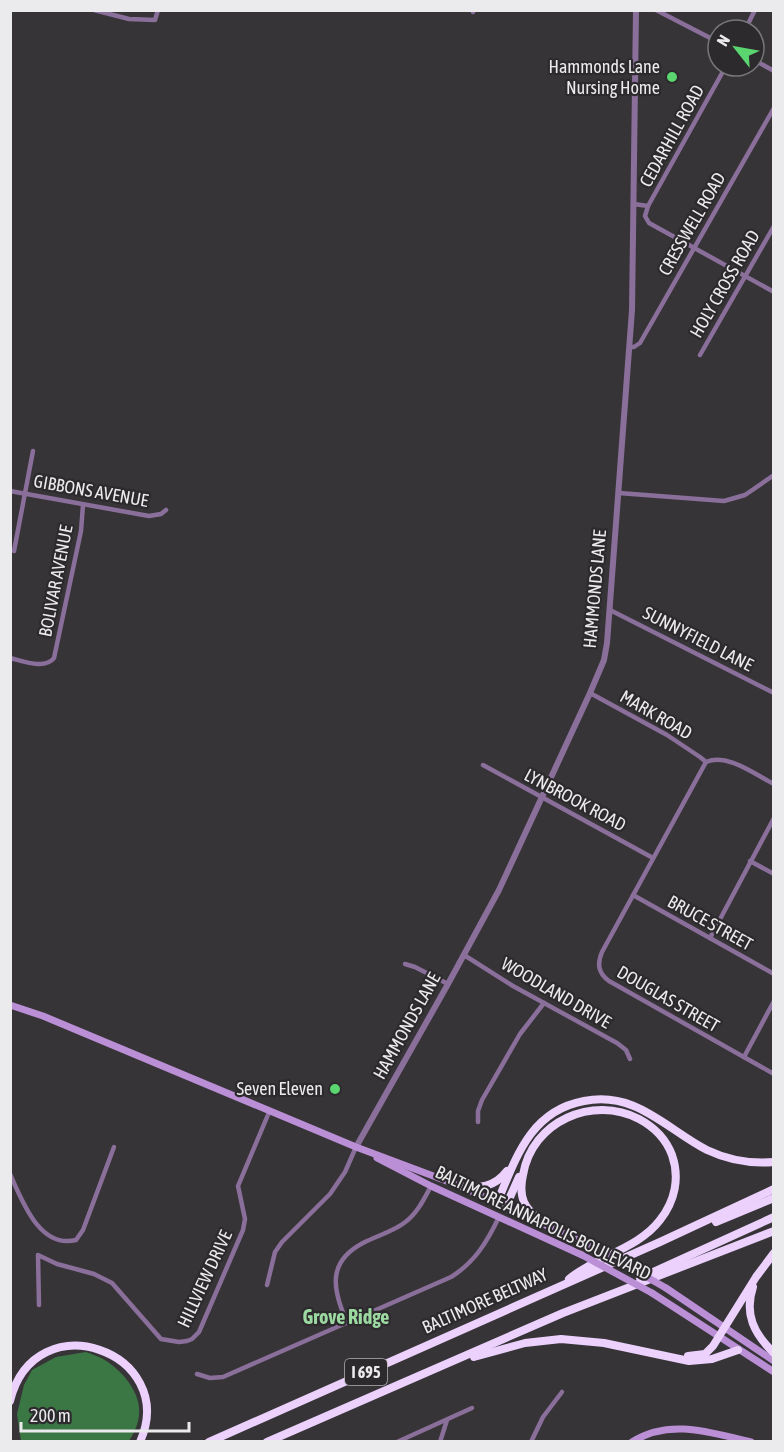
<svg xmlns="http://www.w3.org/2000/svg" width="784" height="1452" viewBox="0 0 784 1452" font-family="'Asap Condensed',sans-serif">
<rect width="100%" height="100%" fill="#373438"/>
<!-- forest -->
<path fill="#3b7744" d="M86 1352C91 1354 98 1356 103 1359 121 1369 142 1393 139 1415 138 1425 134 1433 129 1441H21L17 1414 24 1385 32 1370 56 1357Z"/>
<g fill="none" stroke-linecap="round" stroke-linejoin="round">
<!-- minor -->
<g stroke="#8a6f9b" stroke-width="4.5">
<path d="M94 10 129 19 155 20 158 10"/>
<path d="M472 10 473 12 474 10"/>
<path d="M656 10 718 42"/>
<path d="M745 30 755 10"/>
<path d="M754 60 774 71"/>
<path d="M634 204 648 206 726 66"/>
<path d="M648 206 645 216 649 223 774 292"/>
<path d="M630 347H634L640 343 774 108"/>
<path d="M700 355 774 226"/>
<path d="M10 491 149 516 161 514 166 510"/>
<path d="M619 493 724 501 745 495 774 475"/>
<path d="M14 551 33 451"/>
<path d="M610 610 774 693"/>
<path d="M10 658C23 661 45 670 54 658L81 531 83 505"/>
<path d="M590 693 667 735 700 757 706 762"/>
<path d="M483 765 653 858"/>
<path d="M774 784C754 774 728 753 706 762L602 952C597 964 598 973 609 981L774 1074"/>
<path d="M750 861 774 874"/>
<path d="M633 895 774 974"/>
<path d="M710 938 774 818"/>
<path d="M464 955 513 986 617 1043 626 1050 630 1059"/>
<path d="M405 964 415 967 448 984"/>
<path d="M744 1057 774 1001"/>
<path d="M478 1122V1111L482 1100 520 1034 544 1003"/>
<path d="M10 1174C22 1200 39 1249 76 1240L83 1230 114 1147"/>
<path d="M267 1285 275 1252 282 1242 330 1194 345 1172 356 1147"/>
<path d="M39 1305 38 1255 57 1264 94 1274 112 1283 161 1339 179 1342 187 1341 192 1339 199 1332 243 1230 245 1219 238 1186 270 1110"/>
<path d="M347 1323C334 1291 325 1263 363 1243 376 1236 392 1232 404 1223 417 1214 424 1199 431 1186"/>
<path d="M197 1374 210 1378 223 1377 451 1277C475 1262 487 1242 499 1217"/>
<path d="M397 1442 472 1408"/>
<path d="M440 1442 447 1420"/>
<path d="M531 1442 543 1417 562 1392"/>
</g>
<!-- tertiary -->
<path stroke="#8a6f9b" stroke-width="6" d="M356 1147 448 984 499 890 590 693 604 660 607 643 632 310 636 10"/>
<!-- secondary -->
<g stroke="#ba8fd5" stroke-width="7">
<path d="M10 1005 43 1016 356 1147 460 1186 596 1248"/>
<path d="M377 1158 431 1186 582 1255"/>
<path d="M666 1288 774 1361"/>
<path d="M652 1293 774 1372"/>
<path d="M632 1442C670 1418 711 1433 751 1442"/>
</g>
<!-- motorway -->
<g stroke="#ebd1fc" stroke-width="8">
<path d="M460 1186C479 1189 495 1187 507 1171"/>
<path d="M497 1203C516 1158 530 1111 584 1101 636 1091 665 1128 707 1150 728 1160 750 1164 774 1162"/>
<path d="M506 1206 519 1177"/>
<path d="M542 1222C535 1216 527 1210 524 1202 520 1193 521 1184 523 1175 532 1121 593 1095 639 1119 654 1127 666 1139 672 1155 680 1178 675 1201 660 1220 638 1249 596 1256 569 1279"/>
<path d="M716 1222 774 1198"/>
<path d="M640 1278 774 1217"/>
<path d="M753 1287C744 1314 754 1334 774 1353"/>
<path d="M688 1356 705 1354 713 1346 756 1277 774 1253"/>
<path d="M474 1357 525 1343 561 1339 604 1343 689 1361 712 1359 738 1350"/>
<path d="M10 1401C35 1300 180 1352 140 1442"/>
<path d="M209 1442 660 1242 774 1189"/>
<path d="M267 1442 563 1313 774 1231"/>
</g>
<!-- secondary-bridge -->
<g stroke="#ba8fd5" stroke-width="7">
<path d="M596 1248 666 1288"/>
<path d="M582 1255 652 1293"/>
</g>
</g>
<!-- markers -->
<g fill="#5ad56f" stroke="#2d2a2e" stroke-width="2">
<circle cx="672" cy="77" r="6"/>
<circle cx="335" cy="1089" r="6"/>
</g>
<g text-anchor="middle" stroke-width="4.5" stroke-linejoin="round" paint-order="stroke">
<!-- shield labels -->
<rect fill="#2d2a2e" stroke="#b2b0b3" stroke-width="1.5" x="345" y="1359" width="42" height="26" rx="4.5"/>
<g font-size="16" font-weight="bold" fill="#ebeaec">
<text x="366" y="1378">I 695</text>
</g>
<!-- poi labels -->
<g font-size="18" fill="#ebeaec" stroke="#2d2a2e" text-anchor="end">
<text x="660" y="73">Hammonds Lane<tspan x="660" dy="21">Nursing Home</tspan></text>
<text x="323" y="1095">Seven Eleven</text>
</g>
<!-- street labels -->
<g font-size="18" fill="#ebeaec" stroke="#2d2a2e">
<text transform="translate(672 136) rotate(-61)" y="6">CEDARHILL ROAD</text>
<text transform="translate(692 224) rotate(-60)" y="6">CRESSWELL ROAD</text>
<text transform="translate(725 284) rotate(-60)" y="6">HOLY CROSS ROAD</text>
<text transform="translate(91 491) rotate(10)" y="6">GIBBONS AVENUE</text>
<text transform="translate(56 581) rotate(-79)" y="6">BOLIVAR AVENUE</text>
<text transform="translate(595 589) rotate(-85)" y="6">HAMMONDS LANE</text>
<text transform="translate(698 639) rotate(27)" y="6">SUNNYFIELD LANE</text>
<text transform="translate(656 715) rotate(30)" y="6">MARK ROAD</text>
<text transform="translate(575 800) rotate(28)" y="6">LYNBROOK ROAD</text>
<text transform="translate(710 923) rotate(29)" y="6">BRUCE STREET</text>
<text transform="translate(556 993) rotate(30)" y="6">WOODLAND DRIVE</text>
<text transform="translate(668 999) rotate(30)" y="6">DOUGLAS STREET</text>
<text transform="translate(407 1026) rotate(-61)" y="6">HAMMONDS LANE</text>
<text transform="translate(543 1223) rotate(26)" y="6">BALTIMORE ANNAPOLIS BOULEVARD</text>
<text transform="translate(205 1279) rotate(-65)" y="6">HILLVIEW DRIVE</text>
<text transform="translate(485 1301) rotate(-24)" y="6">BALTIMORE BELTWAY</text>
</g>
<!-- neighbourhood labels -->
<g font-size="20" font-weight="bold" fill="#9bd9a1" stroke="#2d2a2e">
<text x="346" y="1324">Grove Ridge</text>
</g>
</g>
<!-- border -->
<rect width="784" height="1452" fill="none" stroke="#ebeaec" stroke-width="24"/>
<!-- north arrow -->
<g transform="translate(736 48) rotate(301)"><circle r="28" fill="#2d2a2e" stroke="#79777a" stroke-width="1.5"/>
<path d="M0-4.5L10 22L0 15L-10 22Z" fill="#5ad56f"/>
<text y="-9" font-size="16" font-weight="bold" text-anchor="middle" fill="#ebeaec">N</text>
</g>
<!-- scale -->
<path d="M21 1422v9h168v-9" fill="none" stroke="#ebeaec" stroke-width="3"/>
<text x="30" y="1422" font-size="18" fill="#ebeaec" stroke="#2d2a2e" stroke-width="4.5" paint-order="stroke">200 m</text>
</svg>
